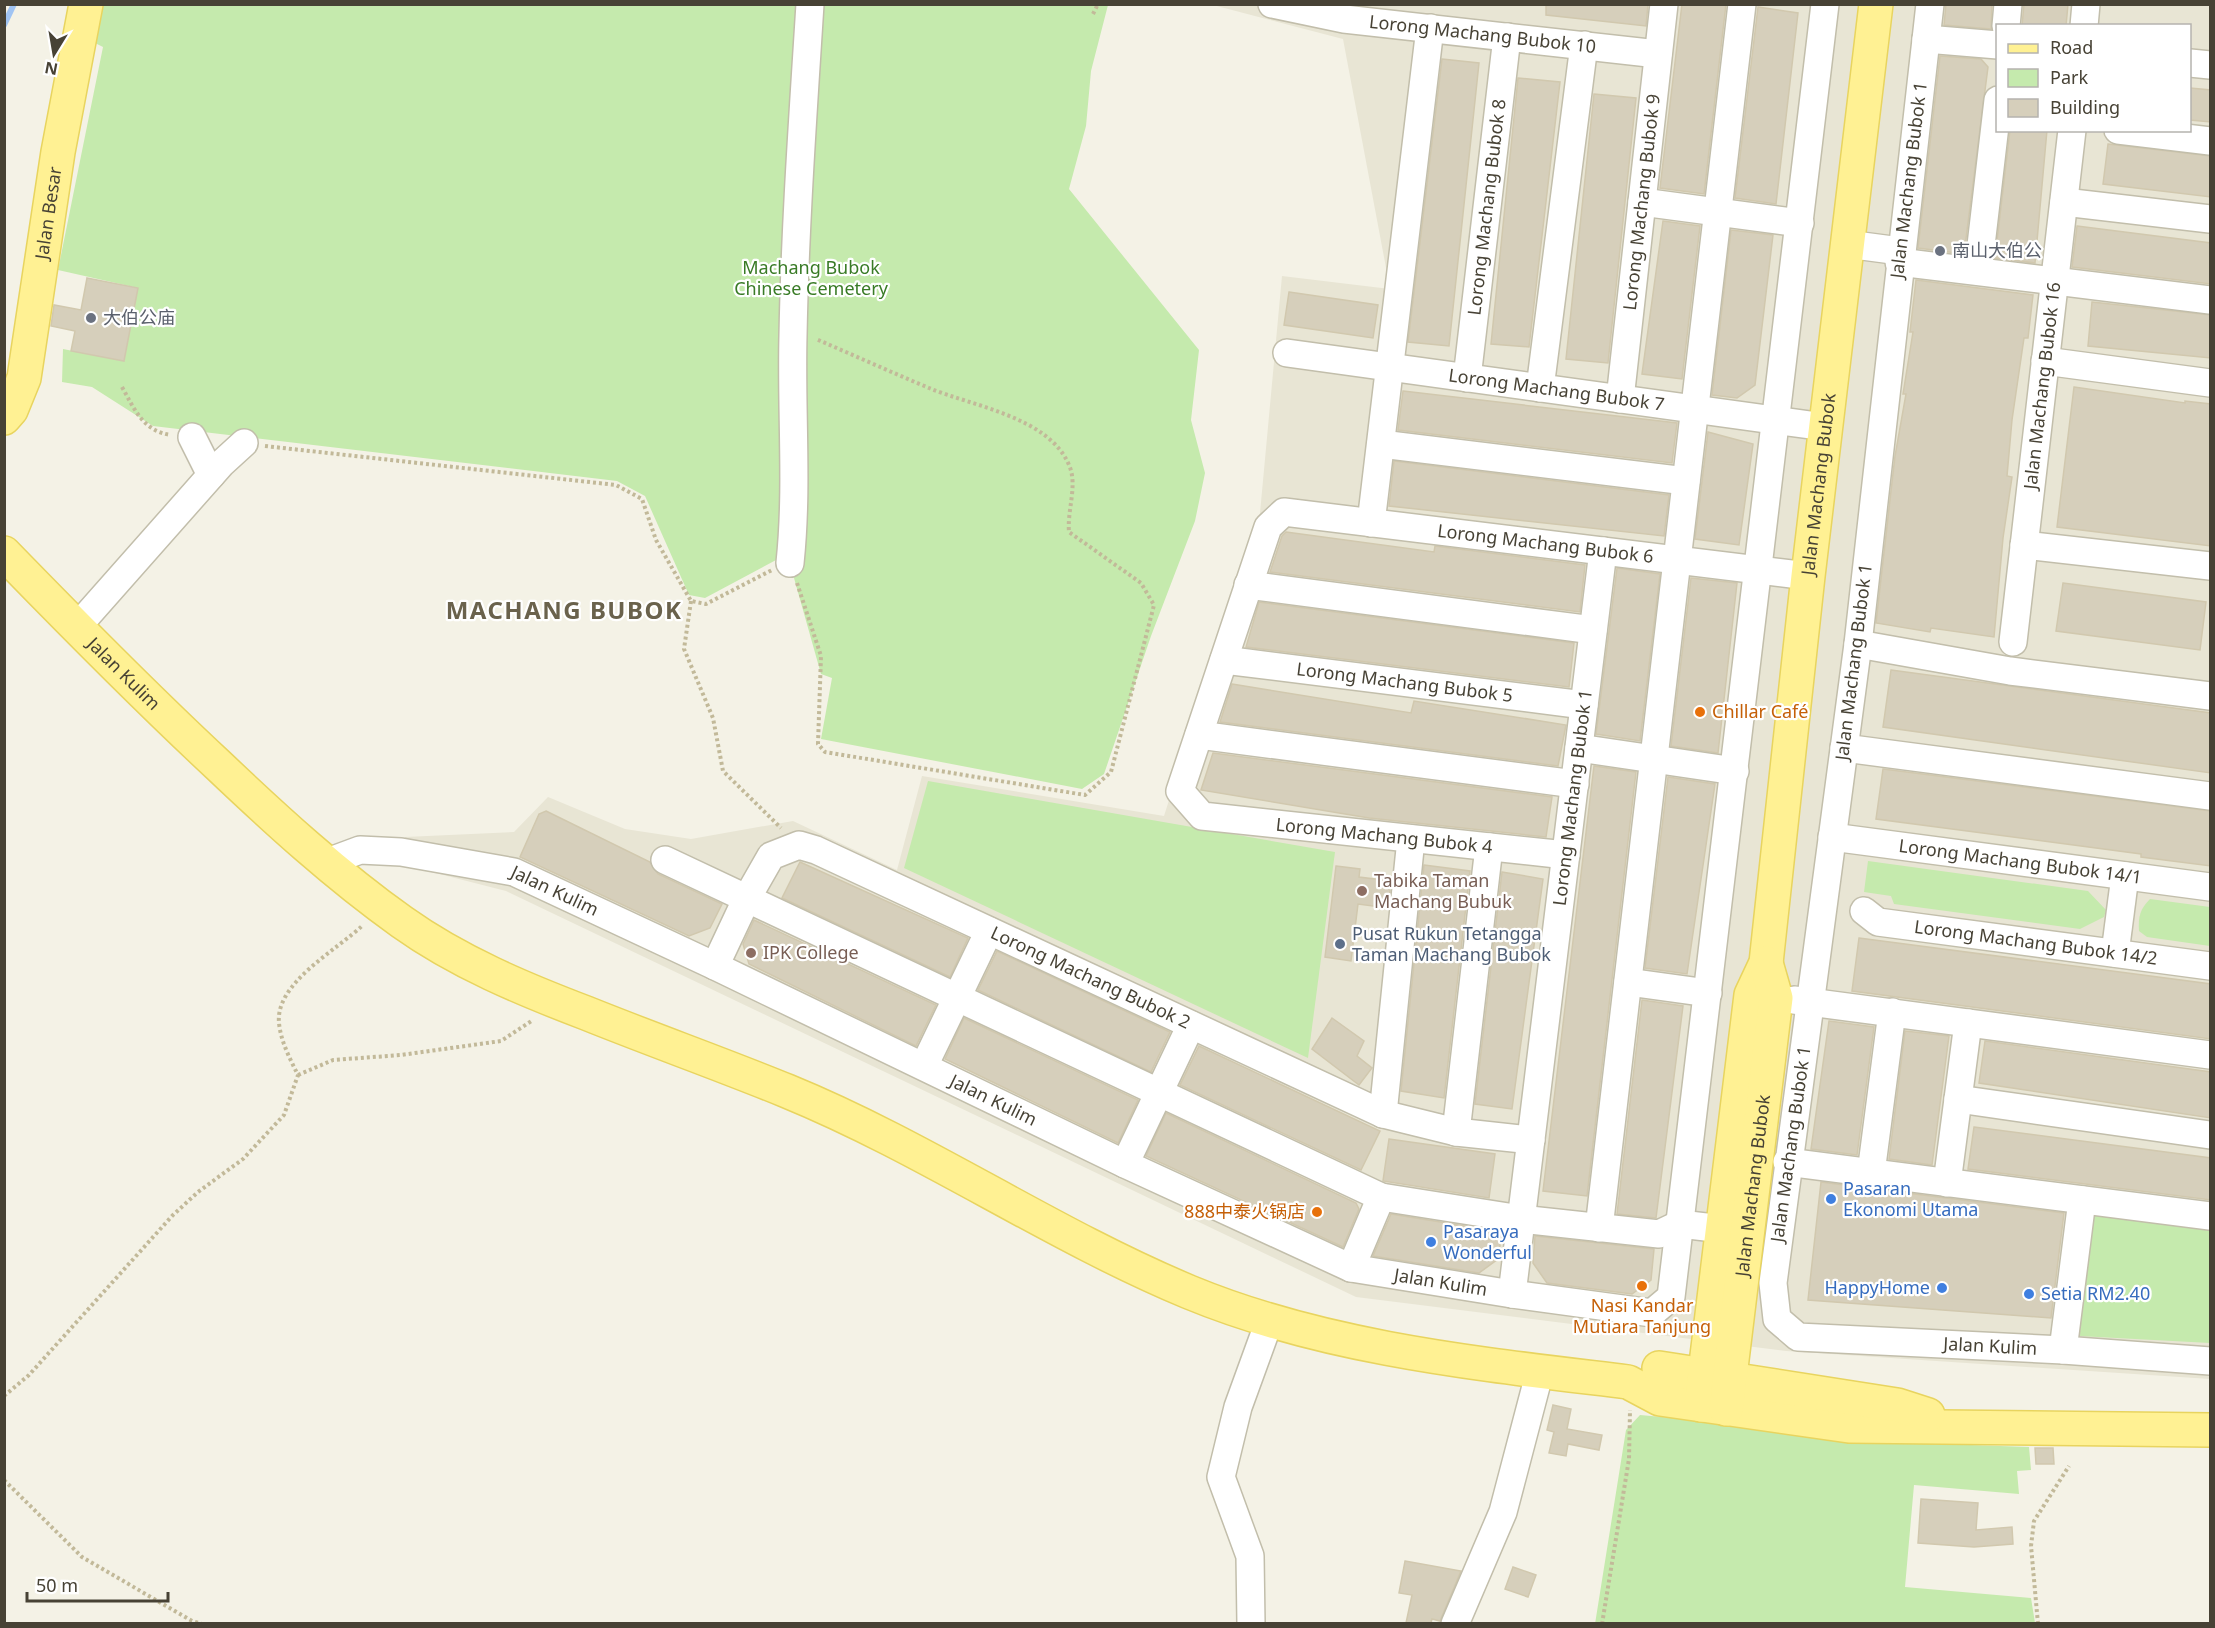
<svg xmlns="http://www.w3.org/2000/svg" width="2215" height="1628" viewBox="0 0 2215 1628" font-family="'Noto Sans','Noto Sans SC',sans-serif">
<rect width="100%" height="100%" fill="#f4f2e6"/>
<!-- residential -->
<path fill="#e8e5d4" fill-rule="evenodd" d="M1213 5H2210V1379L1786 1351 1356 1297 506 891 408 866 405 837 514 832 548 797 625 829 691 839 793 821 897 870 922 776 1164 816 1260 513 1282 276 1390 289 1343 39ZM1998 26H2190V130H1998Z"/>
<!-- green -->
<g fill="#c5eaad">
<path d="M95 5H1108L1091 71 1086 126 1069 189 1199 350 1191 420 1205 473 1195 521 1151 636 1104 774 1082 789 821 739 832 678 821 674 794 578 776 560 705 598 689 595 645 496 617 481 153 426 92 387 62 382 63 349 124 361 138 288 58 270 103 47 91 41Z"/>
<path d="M928 781 1335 852 1308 1058 904 868Z"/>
<path d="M1868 861 2088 891 2106 910 2104 917 2080 929 1894 904 1891 896 1864 892Z"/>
<path d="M2150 899 2210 907V946L2147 937 2139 931C2138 917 2140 909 2150 899Z"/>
<path d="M2093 1211 2210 1225V1343L2079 1336Z"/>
<path d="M1640 1415 1761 1426 1857 1441 2029 1447 2031 1470 2017 1471 2019 1494 1914 1485 1905 1587 2031 1598 2035 1623 1595 1624 1626 1430Z"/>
</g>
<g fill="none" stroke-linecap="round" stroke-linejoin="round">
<!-- stream -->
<path stroke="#a0c4f3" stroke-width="6" d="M4 25 14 4"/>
</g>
<!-- building -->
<g fill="#d6cfbb" stroke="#d1c8ae" stroke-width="1.5">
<path d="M1546 4H1648L1646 26 1546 15Z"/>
<path d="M1682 4H1726L1704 194 1660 188Z"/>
<path d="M1946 4H1992L1991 29 1944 25Z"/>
<path d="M2024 4H2068L2066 26H2022Z"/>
<path d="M1758 7 1798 13 1776 204 1735 198Z"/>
<path d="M1940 56 1981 59 1988 67 1964 254 1918 248Z"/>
<path d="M1442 59 1479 63 1449 346 1408 342Z"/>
<path d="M1518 78 1560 82 1529 347 1491 344Z"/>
<path d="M2190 88 2211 90V122L2190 120Z"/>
<path d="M1594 94 1636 98 1608 363 1566 359Z"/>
<path d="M2010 130H2047L2035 263 1995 258Z"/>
<path d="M2108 144 2211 156V197L2103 184Z"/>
<path d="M1663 221 1700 226 1682 379 1642 374Z"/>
<path d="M2077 226 2211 243V284L2072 267Z"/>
<path d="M1731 230 1773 235 1755 385 1737 398 1712 395Z"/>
<path d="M87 278 138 288 124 361 71 351 75 331 51 326 54 305 81 310Z"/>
<path d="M1916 280 2033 295 2028 338H2024L2012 420 2007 476 2012 477 2003 538 1994 637 1931 628 1930 632 1876 623 1895 456 1906 394H1903L1913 332H1910Z"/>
<path d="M1289 292 1378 305 1373 338 1284 325Z"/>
<path d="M2092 302 2211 315V358L2088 346Z"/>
<path d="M2074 387 2185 403V401L2211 404V546L2057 527Z"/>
<path d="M1403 391 1677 423 1672 463 1398 430Z"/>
<path d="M1708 432 1753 444 1739 545 1695 539Z"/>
<path d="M1394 461 1669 495 1664 536 1389 506Z"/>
<path d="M1286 532 1434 552 1435 546 1585 565 1580 612 1270 572 1282 536Z"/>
<path d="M1617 568 1660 574 1640 741 1596 734Z"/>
<path d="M1691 578 1737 583 1718 753 1671 746Z"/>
<path d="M2063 583 2206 602 2200 650 2056 631Z"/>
<path d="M1259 602 1574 643 1569 687 1246 647Z"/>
<path d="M1891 670 2211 713V773L1883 727Z"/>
<path d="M1232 684 1411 713 1414 701 1566 725 1558 766 1220 722Z"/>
<path d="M1213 753 1552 797 1546 837 1369 818 1201 790Z"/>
<path d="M1594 766 1636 772 1587 1196 1543 1191Z"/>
<path d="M1883 769 2211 811V866L2141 857V854L1876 819Z"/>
<path d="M1668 777 1715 784 1687 974 1645 968Z"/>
<path d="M546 811 650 862 658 874 722 904 710 928 689 936 520 857 539 814Z"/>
<path d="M800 862 968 938 950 977 782 898Z"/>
<path d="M1424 865 1470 871 1444 1098 1401 1091Z"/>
<path d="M1336 866 1360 869 1359 877 1391 881 1388 908 1358 904 1351 961 1325 957Z"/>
<path d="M1502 872 1543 879 1512 1109 1475 1104Z"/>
<path d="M754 920 936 1005 916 1046 749 964 743 944Z"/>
<path d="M1859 938 2211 984V1039L1852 991Z"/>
<path d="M997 951 1170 1032 1151 1072 978 990Z"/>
<path d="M1642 1000 1683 1006 1656 1218 1617 1214Z"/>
<path d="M964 1018 1138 1100 1118 1143 945 1059Z"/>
<path d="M1332 1018 1364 1041 1357 1056 1372 1068 1359 1085 1312 1049Z"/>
<path d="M1829 1021 1874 1027 1857 1155 1811 1149Z"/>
<path d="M1905 1031 1949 1036 1932 1165 1889 1159Z"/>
<path d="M1985 1041 2211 1072V1118L1979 1083Z"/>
<path d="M1199 1046 1380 1131 1361 1170 1180 1085Z"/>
<path d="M1166 1113 1356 1203 1359 1209 1343 1247 1146 1156Z"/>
<path d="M1974 1127 2211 1158V1200L1968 1169Z"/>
<path d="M1389 1139 1495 1154 1489 1198 1383 1181Z"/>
<path d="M1821 1182 2064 1213 2051 1318 1808 1300Z"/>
<path d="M1391 1214 1502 1232 1498 1259 1479 1273 1373 1256Z"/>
<path d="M1535 1236 1654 1249 1651 1280 1632 1294 1547 1283 1533 1263Z"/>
<path d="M1553 1405 1571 1409 1567 1429 1602 1435 1599 1450 1568 1444 1566 1456 1549 1453 1554 1432 1547 1430Z"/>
<path d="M2035 1448H2053L2054 1464H2036Z"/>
<path d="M1921 1499 1978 1503 1976 1530 2012 1527 2013 1544 1974 1547 1918 1543Z"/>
<path d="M1405 1561 1461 1571 1440 1621 1432 1619 1431 1623H1406L1412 1595 1399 1593Z"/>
<path d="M1513 1567 1536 1575 1528 1597 1505 1589Z"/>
</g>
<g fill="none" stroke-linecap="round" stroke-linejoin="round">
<!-- minor casing -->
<g stroke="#c2beab" stroke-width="30">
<g id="minor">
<path id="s1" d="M1272 4 1344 19 1658 54"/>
<path id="s2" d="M1930 4 1858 644 1773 1283 1777 1319 1798 1337 2063 1350 2210 1361"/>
<path d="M2006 26 2008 4"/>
<path d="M2084 26 2086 4"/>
<path d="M1926 39 1998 45"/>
<path d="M2190 63 2210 65"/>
<path d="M2118 130 2210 141"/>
<path d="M1642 202 1800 223"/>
<path d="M2064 202 2210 219"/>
<path d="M1847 244 1900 251"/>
<path d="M1899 262 2210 300"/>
<path d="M1978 271 1998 100"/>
<path id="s3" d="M1287 353 1825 427"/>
<path d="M2045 361 2210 383"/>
<path id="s4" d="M1467 378 1507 37"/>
<path d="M1540 388 1584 45"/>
<path id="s5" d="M1620 399 1664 4"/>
<path d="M192 437 211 475"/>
<path d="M1381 444 1686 481"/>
<path d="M1371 523 1430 28"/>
<path d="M2024 545 2210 566"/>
<path d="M790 563C798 487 791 412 793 336 795 225 803 115 810 4"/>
<path d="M1248 585 1593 630"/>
<path d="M76 628 221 464 244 443"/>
<path id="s6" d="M2013 642 2072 130"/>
<path d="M1858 644 2010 671 2210 696"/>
<path id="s7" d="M1224 660 1584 705"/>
<path d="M1199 735 1575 784"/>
<path d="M1579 748 1735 771"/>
<path d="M1844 748 2210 796"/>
<path id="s8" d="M1832 837 2210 887"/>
<path id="s9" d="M1566 855 1202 816 1180 791 1268 527 1284 512 1808 576"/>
<path d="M665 860 1381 1197 1521 1219 1659 1234 1680 1224 1723 1229"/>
<path id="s10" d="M325 863 360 850 401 852 514 872 715 966 1125 1164 1351 1268 1512 1294 1652 1313 1671 1297 1825 4"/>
<path id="s11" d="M1864 911 1878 922 2210 966"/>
<path d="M2115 953 2125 876"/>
<path id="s12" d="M715 966 747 898 771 856 799 845 816 850 1383 1114 1456 1132 1531 1140"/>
<path d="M1628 982 1708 993"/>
<path d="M1794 1000 2210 1055"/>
<path d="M924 1066 989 931"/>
<path d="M1958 1099 2210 1135"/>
<path d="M1383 1114 1411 839"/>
<path d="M1456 1132 1489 847"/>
<path d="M1787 1162 2210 1216"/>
<path d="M1125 1164 1191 1025"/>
<path d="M1871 1173 1892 1012"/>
<path d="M1947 1183 1968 1023"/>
<path d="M1599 1228 1742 4"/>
<path d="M1351 1268 1381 1197"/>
<path id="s13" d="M1512 1294 1603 551"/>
<path d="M2063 1350 2082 1200"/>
<path d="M1251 1624 1250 1556 1221 1477 1238 1407 1270 1319"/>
<path d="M1455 1624 1503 1512 1540 1371"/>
</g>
</g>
<!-- major casing -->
<g stroke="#e8d45f" stroke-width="36">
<g id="major">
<path id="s14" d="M4 418 11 410 24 378 58 152 86 4"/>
<path id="s15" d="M4 553C74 625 144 696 217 764 276 820 336 875 402 922 458 962 523 989 586 1013 653 1040 721 1064 787 1091 926 1148 1050 1234 1189 1292 1327 1349 1481 1364 1628 1382L1660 1399 1849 1426 2210 1430"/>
<path d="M1659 1368 1897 1405 1928 1415"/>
<path id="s16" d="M1701 1405 1751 995 1766 963 1808 576 1876 4"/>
<path id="s17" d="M1726 1409 1776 998 1766 963"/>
</g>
</g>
<!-- path -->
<g stroke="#c2b999" stroke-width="4" stroke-dasharray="3 3" stroke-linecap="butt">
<path d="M1093 14 1098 4"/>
<path d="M122 387C135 410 143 431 171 435"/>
<path d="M265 446 616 485 642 499 656 540 691 601 706 604 772 570"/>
<path d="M797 583 821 656 818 744 825 752 1085 795 1111 772 1154 605 1141 583 1069 532C1067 510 1078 485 1069 465 1049 417 972 406 929 388 891 372 853 355 816 339"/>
<path d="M691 601 684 649 713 718 723 771 781 828"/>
<path d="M298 1075 333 1060 401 1055 501 1041 533 1020"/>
<path d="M4 1396 29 1375 172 1216 198 1192 243 1159 284 1115 298 1075C290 1059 281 1042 279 1023 275 983 337 950 363 925"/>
<path d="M4 1480 82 1557 192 1621 202 1624"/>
<path d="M1602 1624 1629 1459 1630 1410"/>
<path d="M2038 1624 2031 1546 2034 1521 2069 1466"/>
</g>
<!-- minor -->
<use href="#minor" stroke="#fff" stroke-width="27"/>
<!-- major -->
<use href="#major" stroke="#fff193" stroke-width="33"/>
</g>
<!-- markers -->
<g fill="#6b7280" stroke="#fff" stroke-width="2">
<circle cx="1940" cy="251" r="6"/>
<circle cx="91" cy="318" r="6"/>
</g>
<g fill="#e8710a" stroke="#fff" stroke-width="2">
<circle cx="1700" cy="712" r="6"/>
<circle cx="1317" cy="1212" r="6"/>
<circle cx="1642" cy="1286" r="6"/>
</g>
<g fill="#8d6e63" stroke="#fff" stroke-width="2">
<circle cx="1362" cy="891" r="6"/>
<circle cx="751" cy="953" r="6"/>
</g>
<circle fill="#5c6f8a" stroke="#fff" stroke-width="2" cx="1340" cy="944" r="6"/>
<g fill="#3f7fe0" stroke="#fff" stroke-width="2">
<circle cx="1831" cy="1199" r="6"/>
<circle cx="1431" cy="1242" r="6"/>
<circle cx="1942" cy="1288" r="6"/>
<circle cx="2029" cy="1294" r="6"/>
</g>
<g text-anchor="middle" stroke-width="4.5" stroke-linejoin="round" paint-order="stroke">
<!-- street labels -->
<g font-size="18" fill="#474235" stroke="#fff">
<text dy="6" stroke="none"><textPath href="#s1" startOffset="213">Lorong Machang Bubok 10</textPath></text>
<text transform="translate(1909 180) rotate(-83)" y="6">Jalan Machang Bubok 1</text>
<text dy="6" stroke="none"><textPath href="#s5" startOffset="198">Lorong Machang Bubok 9</textPath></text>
<text dy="6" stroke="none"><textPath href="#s4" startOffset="172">Lorong Machang Bubok 8</textPath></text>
<text dy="6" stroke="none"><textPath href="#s14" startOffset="212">Jalan Besar</textPath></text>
<text dy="6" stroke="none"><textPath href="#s6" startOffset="258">Jalan Machang Bubok 16</textPath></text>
<text dy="6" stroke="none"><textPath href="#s3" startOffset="272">Lorong Machang Bubok 7</textPath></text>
<text dy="6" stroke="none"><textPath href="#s16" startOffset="930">Jalan Machang Bubok</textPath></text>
<text dy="6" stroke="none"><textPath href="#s9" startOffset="963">Lorong Machang Bubok 6</textPath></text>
<text transform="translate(1854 662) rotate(-83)" y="6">Jalan Machang Bubok 1</text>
<text dy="6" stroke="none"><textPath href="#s15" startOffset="170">Jalan Kulim</textPath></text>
<text dy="6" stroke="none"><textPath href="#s7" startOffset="182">Lorong Machang Bubok 5</textPath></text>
<text dy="6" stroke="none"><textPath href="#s13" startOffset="500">Lorong Machang Bubok 1</textPath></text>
<text transform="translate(1384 836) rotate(6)" y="6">Lorong Machang Bubok 4</text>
<text dy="6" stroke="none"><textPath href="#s8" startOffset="190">Lorong Machang Bubok 14/1</textPath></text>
<text dy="6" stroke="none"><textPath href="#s10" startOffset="238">Jalan Kulim</textPath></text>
<text dy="6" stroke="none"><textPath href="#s11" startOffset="177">Lorong Machang Bubok 14/2</textPath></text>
<text dy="6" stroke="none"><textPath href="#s12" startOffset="474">Lorong Machang Bubok 2</textPath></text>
<text dy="6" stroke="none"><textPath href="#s10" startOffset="724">Jalan Kulim</textPath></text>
<text transform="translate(1791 1144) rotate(-82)" y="6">Jalan Machang Bubok 1</text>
<text dy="6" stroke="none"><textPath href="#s17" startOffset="225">Jalan Machang Bubok</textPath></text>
<text dy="6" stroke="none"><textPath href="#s10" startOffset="1210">Jalan Kulim</textPath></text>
<text dy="6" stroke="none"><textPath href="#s2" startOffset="1545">Jalan Kulim</textPath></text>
</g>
<!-- worship labels -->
<g font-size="18" fill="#5b616d" stroke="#fff" text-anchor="start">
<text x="1952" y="257">南山大伯公</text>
<text x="103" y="324">大伯公庙</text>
</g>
<!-- park labels -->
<g font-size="18" fill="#397b26" stroke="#fff">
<text x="811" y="274">Machang Bubok<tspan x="811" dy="21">Chinese Cemetery</tspan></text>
</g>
<!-- food labels -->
<g font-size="18" fill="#c56008" stroke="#fff" text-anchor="start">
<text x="1712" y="718">Chillar Café</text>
<text x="1305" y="1218" text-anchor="end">888中泰火锅店</text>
<text x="1642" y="1312" text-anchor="middle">Nasi Kandar<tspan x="1642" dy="21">Mutiara Tanjung</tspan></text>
</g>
<!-- education labels -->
<g font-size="18" fill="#785e54" stroke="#fff" text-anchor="start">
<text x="1374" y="887">Tabika Taman<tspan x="1374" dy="21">Machang Bubuk</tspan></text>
<text x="763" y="959">IPK College</text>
</g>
<!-- service labels -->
<g font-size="18" fill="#4e5e75" stroke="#fff" text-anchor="start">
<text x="1352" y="940">Pusat Rukun Tetangga<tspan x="1352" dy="21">Taman Machang Bubok</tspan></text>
</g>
<!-- shop labels -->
<g font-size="18" fill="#366cbe" stroke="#fff" text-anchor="start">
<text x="1843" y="1195">Pasaran<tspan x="1843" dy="21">Ekonomi Utama</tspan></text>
<text x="1443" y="1238">Pasaraya<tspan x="1443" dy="21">Wonderful</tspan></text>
<text x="1930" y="1294" text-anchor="end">HappyHome</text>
<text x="2041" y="1300">Setia RM2.40</text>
</g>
<!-- district labels -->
<g font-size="24" font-weight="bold" letter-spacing="1.5" fill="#6a624c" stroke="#fff">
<text x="564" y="619">MACHANG BUBOK</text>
</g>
</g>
<!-- border -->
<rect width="2215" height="1628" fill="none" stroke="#474235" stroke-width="12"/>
<!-- legend -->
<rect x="1996" y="24" width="195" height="108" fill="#ffffff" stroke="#b5b3ae" stroke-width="1.5"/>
<rect x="2008" y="44" width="30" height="9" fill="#fff193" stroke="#b5b3ae" stroke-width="1.5"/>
<text x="2050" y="54" font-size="18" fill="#474235">Road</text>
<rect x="2008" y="69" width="30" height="18" fill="#c5eaad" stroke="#b5b3ae" stroke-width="1.5"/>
<text x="2050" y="84" font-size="18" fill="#474235">Park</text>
<rect x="2008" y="99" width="30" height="18" fill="#d6cfbb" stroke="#b5b3ae" stroke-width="1.5"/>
<text x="2050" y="114" font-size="18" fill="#474235">Building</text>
<!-- north arrow -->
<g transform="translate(54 54) rotate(191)" stroke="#ffffff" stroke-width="4.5" paint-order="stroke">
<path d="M0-4.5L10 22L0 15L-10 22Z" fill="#474235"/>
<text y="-9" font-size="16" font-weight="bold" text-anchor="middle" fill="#474235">N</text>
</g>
<!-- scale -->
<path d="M27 1592v9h141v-9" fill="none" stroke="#474235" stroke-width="3"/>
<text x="36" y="1592" font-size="18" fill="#474235" stroke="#ffffff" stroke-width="4.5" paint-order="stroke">50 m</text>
</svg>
